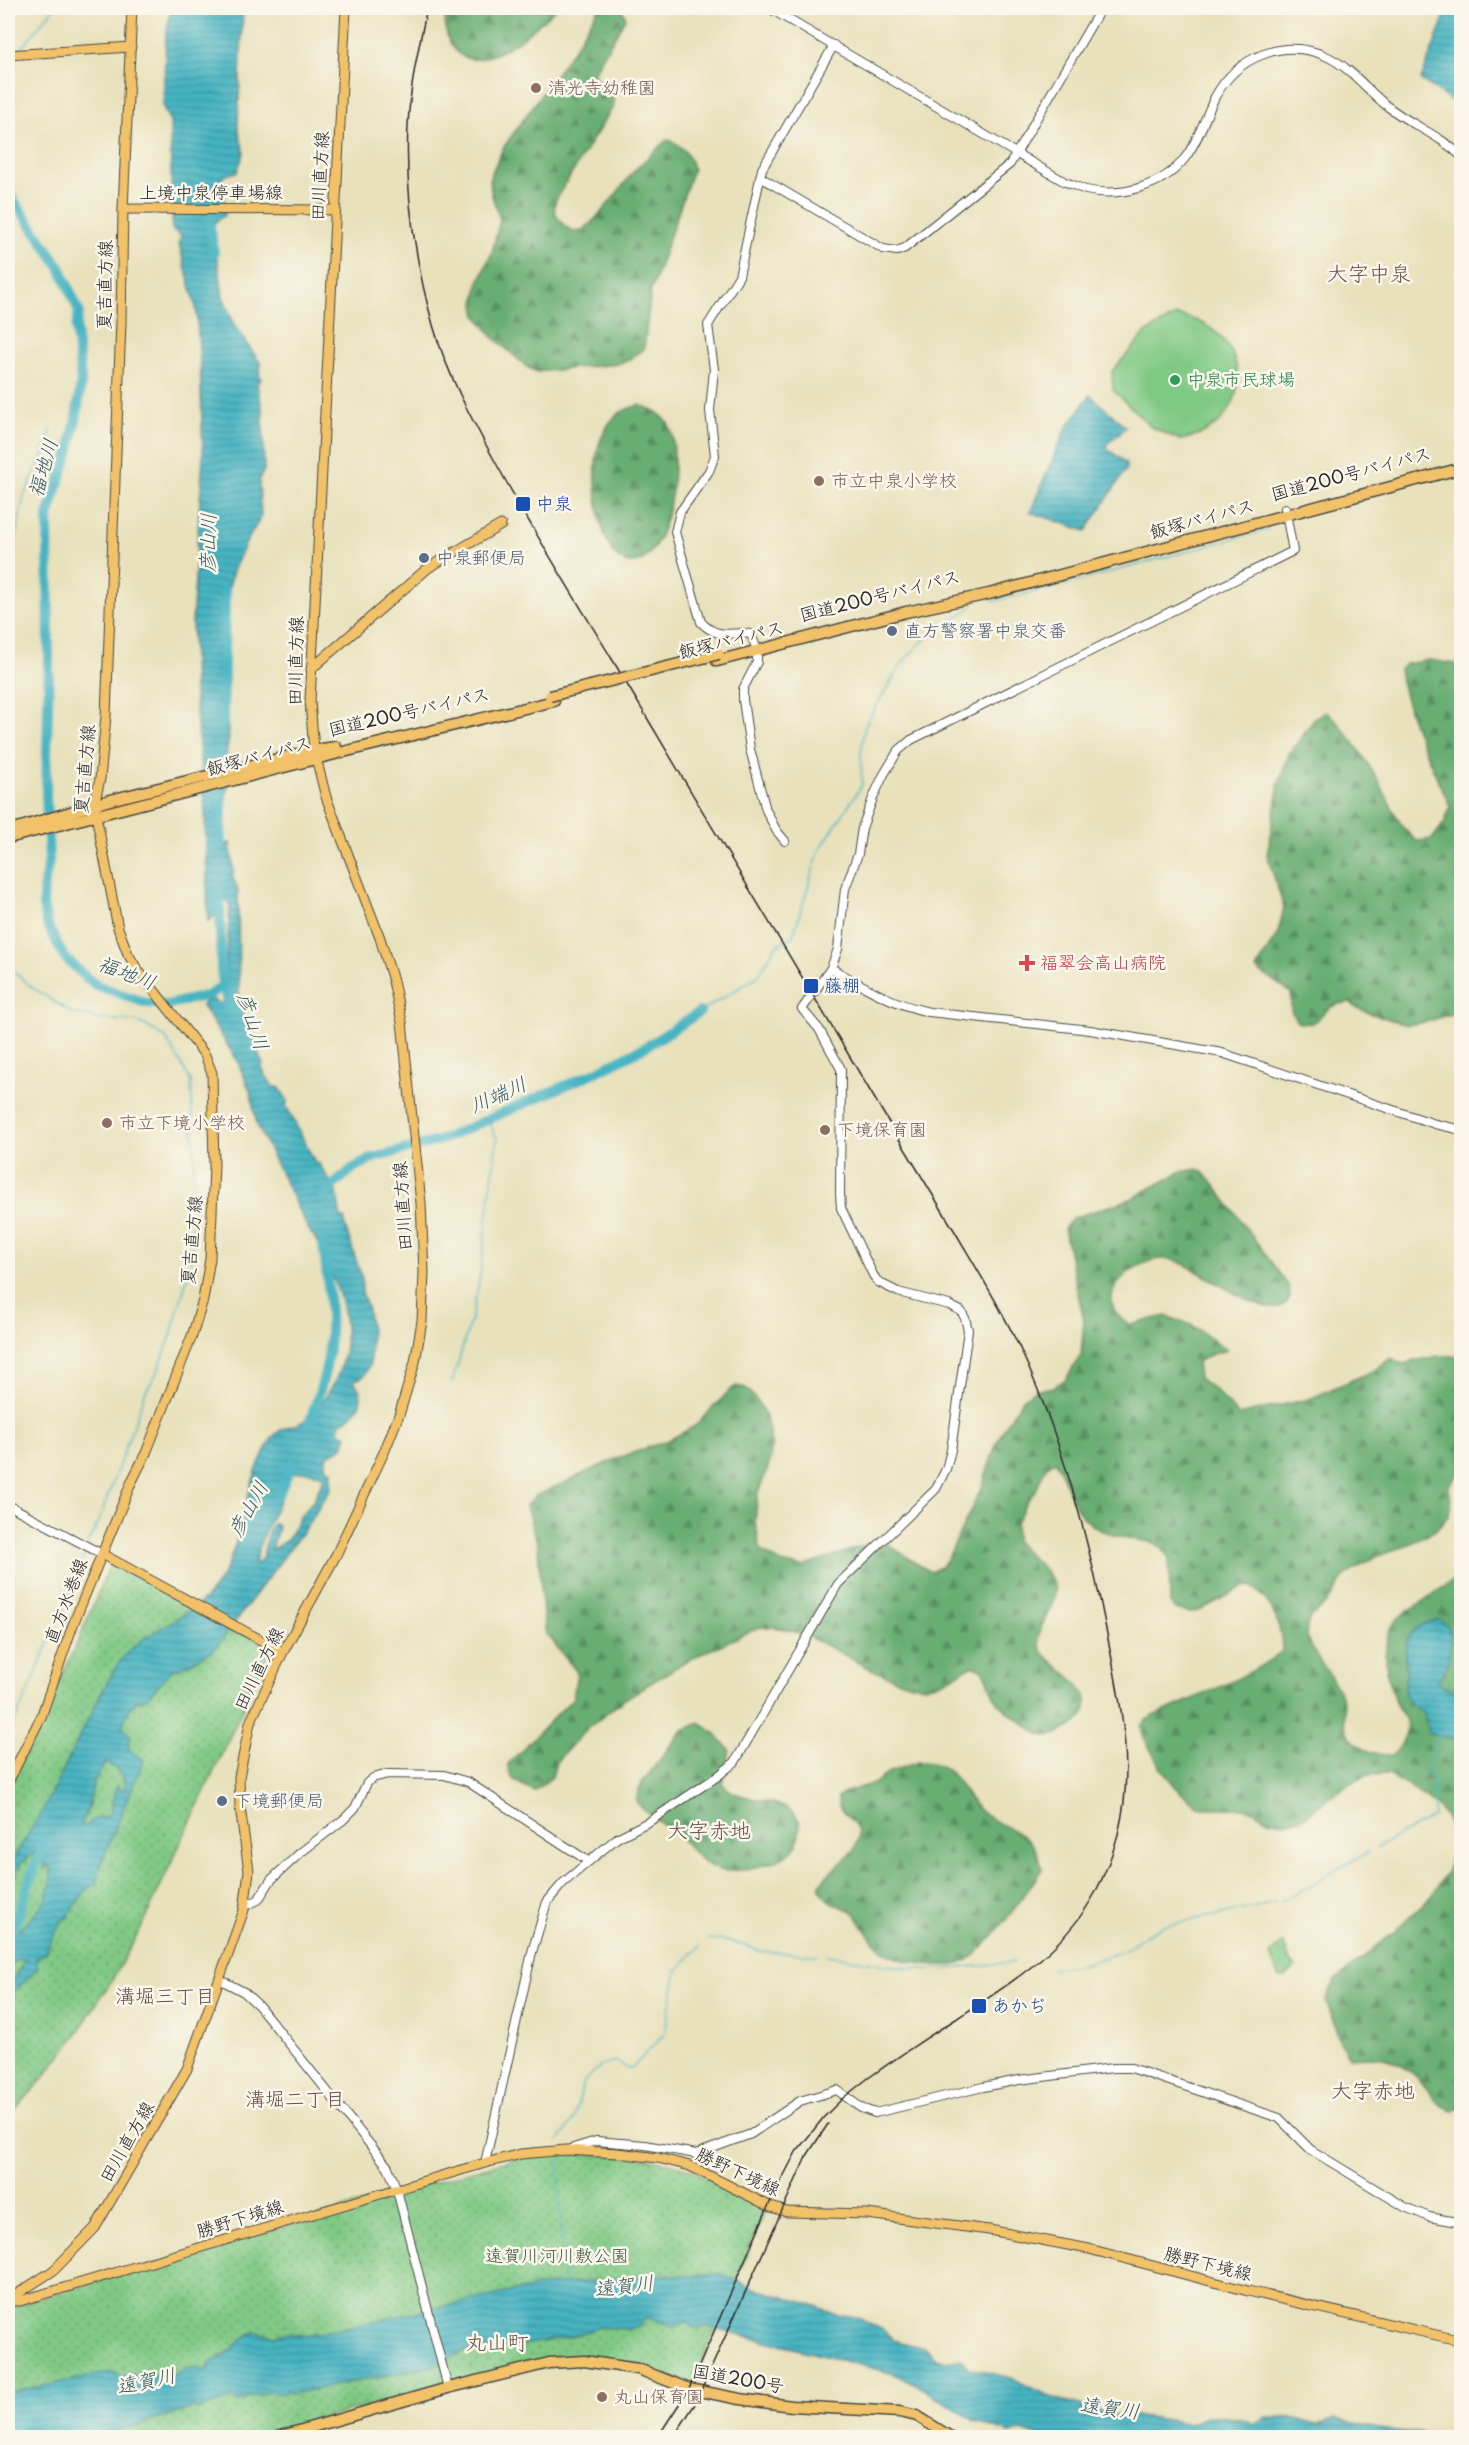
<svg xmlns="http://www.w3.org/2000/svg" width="1469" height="2445" viewBox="0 0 1469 2445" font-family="'Playpen Sans','Klee One',sans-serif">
<defs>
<pattern id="grass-dots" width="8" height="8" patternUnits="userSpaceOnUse" patternTransform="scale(1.5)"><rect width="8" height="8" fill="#80c985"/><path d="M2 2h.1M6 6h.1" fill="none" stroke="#69a36d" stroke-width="1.8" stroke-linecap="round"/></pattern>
<pattern id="forest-firs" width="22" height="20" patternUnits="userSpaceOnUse" patternTransform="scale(1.5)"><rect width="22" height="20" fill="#68ad72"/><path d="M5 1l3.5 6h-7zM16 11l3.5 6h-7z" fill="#568d5e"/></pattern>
<pattern id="water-rules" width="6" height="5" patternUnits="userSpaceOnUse" patternTransform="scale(1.5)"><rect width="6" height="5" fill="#46b4c2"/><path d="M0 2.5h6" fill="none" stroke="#3b939e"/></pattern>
</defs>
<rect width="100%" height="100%" fill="#fbf7ec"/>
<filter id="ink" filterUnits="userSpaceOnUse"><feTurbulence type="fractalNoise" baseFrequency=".0167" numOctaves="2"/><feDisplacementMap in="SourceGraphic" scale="12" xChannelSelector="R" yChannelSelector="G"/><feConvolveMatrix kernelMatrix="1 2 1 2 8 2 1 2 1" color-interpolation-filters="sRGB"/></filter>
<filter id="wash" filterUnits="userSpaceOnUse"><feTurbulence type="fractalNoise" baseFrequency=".008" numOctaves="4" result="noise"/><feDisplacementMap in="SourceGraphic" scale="24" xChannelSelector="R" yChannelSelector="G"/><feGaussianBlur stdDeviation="1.35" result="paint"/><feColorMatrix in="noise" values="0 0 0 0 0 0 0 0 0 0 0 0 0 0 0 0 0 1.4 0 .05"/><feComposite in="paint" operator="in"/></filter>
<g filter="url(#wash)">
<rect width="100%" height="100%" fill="#e8e1bc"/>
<!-- grass -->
<g fill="url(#grass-dots)" stroke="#567a58" stroke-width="1.5">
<path d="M112 1560 272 1646 141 1928 112 1980 73 2040 35 2088 8 2117V1789L79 1639Z"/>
<path d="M1283 1943 1290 1960 1296 1967 1285 1977H1278L1270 1954Z"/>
<path d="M555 2153C593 2155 633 2154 670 2163 704 2172 736 2193 766 2209L692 2385 641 2365 607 2359 578 2357 442 2385 258 2437 8 2438V2308L410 2189 521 2157Z"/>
</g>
<!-- forest -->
<g fill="url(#forest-firs)" stroke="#4a6c4e" stroke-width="1.5">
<path d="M447 8H556C538 26 477 84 453 47 445 36 444 21 447 8Z"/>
<path d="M599 8H620L625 15V19L593 74 603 89 613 98 614 105 559 194C555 202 552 209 557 216 561 223 570 233 579 231 593 228 624 182 636 169 646 159 656 149 667 140 680 142 691 157 693 169L651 291 644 348 630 359 617 364 537 372 527 367 492 336 477 316 475 304 478 284 492 252 500 220 491 192 490 177 503 148 573 50Z"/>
<path d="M640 405C651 409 660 412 667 422 684 447 670 566 630 563 597 560 593 477 597 453 599 442 605 428 612 420 619 411 629 408 640 405Z"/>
<path d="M1429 660 1461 665V1011L1426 1022 1408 1025 1369 1013 1355 1007 1351 1002C1345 1003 1336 1004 1331 1007 1316 1016 1318 1028 1297 1022L1291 1010V993L1256 969 1278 933 1284 907 1267 855 1279 783 1289 754 1316 717 1326 712C1345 727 1362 754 1375 775 1389 797 1396 826 1417 841L1432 839 1445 822 1450 806C1430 762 1407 718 1399 670L1406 664Z"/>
<path d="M1199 1169 1211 1180 1288 1285 1290 1296C1289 1299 1288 1302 1285 1304 1264 1323 1194 1262 1169 1259 1144 1256 1098 1284 1116 1313 1119 1318 1126 1321 1130 1325L1165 1316 1192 1325 1227 1350 1210 1355 1197 1362 1199 1378 1218 1393 1238 1415 1309 1399 1375 1370 1391 1358 1403 1364 1437 1356H1461V1472L1449 1485C1449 1491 1451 1498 1451 1504 1448 1540 1388 1548 1364 1563 1357 1568 1347 1574 1342 1580 1337 1586 1335 1594 1330 1599 1322 1608 1309 1615 1307 1627 1302 1649 1347 1685 1344 1713 1342 1741 1367 1755 1392 1755 1402 1747 1410 1732 1405 1718 1402 1713 1397 1708 1395 1702 1386 1675 1377 1636 1401 1616L1461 1575 1462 2107 1453 2111C1436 2107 1432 2091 1419 2079 1411 2071 1398 2063 1387 2059 1374 2055 1362 2059 1349 2057L1341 2044 1326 2000 1335 1981 1394 1932 1432 1896 1447 1871 1453 1847V1836L1445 1817 1437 1806 1389 1774 1368 1775 1350 1783 1301 1819 1283 1823 1268 1820 1254 1811 1243 1808H1200L1179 1791 1162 1770 1143 1736 1141 1726 1146 1720C1189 1698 1245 1681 1282 1651 1282 1625 1272 1601 1251 1586L1243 1587 1201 1610 1190 1613 1175 1609 1170 1603 1169 1558 1163 1549 1155 1543C1116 1535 1088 1537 1070 1495 1064 1483 1063 1472 1055 1461L1046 1467 1036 1490 1027 1501 1016 1523V1542C1026 1553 1048 1570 1053 1583 1063 1606 1027 1629 1043 1652 1054 1670 1095 1684 1085 1713 1082 1720 1075 1725 1068 1728 1063 1731 1054 1736 1047 1736 1036 1736 1002 1708 996 1699 987 1686 990 1666 971 1666 958 1673 939 1686 924 1686 917 1686 908 1683 902 1681 855 1669 802 1619 757 1628L686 1661 625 1699 587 1729 556 1762 552 1777 534 1791C520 1784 508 1781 508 1764L573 1698 577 1672 546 1634 543 1616 538 1545 526 1506 535 1496 613 1460 669 1440 695 1426 731 1389 737 1386 746 1388 758 1402 766 1417 772 1448 768 1468 758 1493 755 1522 760 1548 768 1555 781 1563 801 1567 874 1542 887 1544 930 1572 941 1567 948 1558 983 1484 997 1441 1014 1412 1024 1398 1033 1391 1054 1387 1066 1379 1081 1355 1084 1321 1064 1229 1073 1218 1131 1199 1180 1172Z"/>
<path d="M700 1723 716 1734 730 1751 722 1782C735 1805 784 1795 798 1819 801 1823 800 1828 799 1833 799 1839 797 1845 793 1850 783 1863 736 1874 720 1870 701 1865 691 1848 678 1836 663 1823 647 1817 636 1801L641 1784 682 1730Z"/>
<path d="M918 1762C959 1760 957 1794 984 1814 1010 1833 1035 1830 1042 1869 1028 1891 987 1949 966 1961 950 1970 896 1963 882 1950 870 1940 862 1926 855 1913 840 1905 825 1904 819 1886 828 1868 860 1856 858 1833 857 1818 836 1815 838 1798L846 1792 875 1783 890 1772Z"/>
</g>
<!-- garden -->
<path fill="#80c985" stroke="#567a58" stroke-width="1.5" d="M1177 315C1257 329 1258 427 1180 440L1151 427 1113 390 1112 371 1147 332Z"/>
<!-- water -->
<g fill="url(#water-rules)" stroke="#387076" stroke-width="1.5" fill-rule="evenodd">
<path d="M171 8H243L238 127 244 153 237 172 223 176C218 189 227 201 225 215L215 222 210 234 218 262 223 296 234 325 261 364 259 374 261 379 257 385 263 412 264 470 259 480 261 517 245 545 233 571 221 617V659L225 687 221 705 227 722 229 738 225 762 228 788 224 805 220 811 222 851 224 852 226 845 230 843 234 872 232 875 238 890 239 1000 243 1010 242 1020 248 1025 259 1050 258 1055 263 1062 262 1069 273 1087H279L288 1101 286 1105 315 1162 320 1165 337 1193 341 1218H345V1226L362 1278V1292L368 1310 371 1331 370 1365 364 1376 354 1381C355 1384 358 1386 359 1389 366 1404 352 1417 341 1423L339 1433 347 1435 343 1447 326 1457V1467L332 1471 331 1488 311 1520 221 1641 211 1652 180 1668 172 1670 146 1699 138 1700 130 1708 122 1726 131 1737 128 1743 129 1750 144 1760 103 1858 96 1884 86 1890 66 1919 62 1920 44 1954 36 1958 38 1968C28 1977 23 1985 11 1993L14 1995 8 2014V1987L26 1959 17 1960 8 1967V1938C31 1921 57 1898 50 1866H47L44 1870 45 1861 39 1865 38 1850 21 1863 8 1886C8 1882 7 1876 8 1872 10 1860 34 1826 41 1813 58 1781 74 1748 90 1716 101 1694 111 1672 127 1653 153 1625 195 1619 219 1581 246 1538 243 1481 273 1437 284 1423 298 1428 308 1418 353 1373 354 1324 329 1268 323 1254 318 1240 308 1229L257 1125 250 1091 237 1060 202 1006 208 996 220 1004 224 1000 230 904 226 900 221 901 218 914 208 921 205 810 194 692 192 622 203 456 200 359 196 307 179 244 181 236 172 229 170 122 163 107 166 34ZM306 1471 319 1474 324 1478 313 1501 299 1518 288 1539 272 1550 278 1527 276 1524H273C261 1538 269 1557 256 1564L255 1561 262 1538 285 1488 283 1481C287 1472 297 1473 306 1471ZM106 1762C118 1769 128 1776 123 1791L116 1786 110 1813 107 1816 95 1819 86 1826H81L88 1808 94 1781Z"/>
<path d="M1461 9V99L1451 101 1421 80 1445 15Z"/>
<path d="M1090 395 1126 427 1107 444V448L1126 463V470L1086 531 1030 512 1065 430Z"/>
<path d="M1439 1619 1448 1626C1455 1647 1448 1663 1438 1682L1442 1686 1461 1694V1741L1429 1733 1424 1714 1408 1702 1405 1696C1404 1687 1407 1677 1406 1668 1405 1637 1406 1628 1439 1619Z"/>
<path d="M713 2274H721L759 2290 817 2306 838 2316 844 2315 856 2317 883 2330 894 2340 927 2349 935 2357 948 2362 961 2359 970 2368 1011 2378 1054 2398 1115 2415 1128 2414 1187 2423 1197 2421 1206 2416H1219L1246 2420 1253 2424 1267 2417 1292 2418 1316 2425 1336 2420 1378 2429 1454 2437H1039L1022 2431 1009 2433 975 2421 914 2383 891 2373 707 2326C699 2328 692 2330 687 2322L674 2327 648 2317 643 2320 642 2325 629 2329 600 2327 569 2337 505 2348 466 2350 434 2366 291 2394 286 2391 281 2394C266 2388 252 2398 237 2402L234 2398C222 2404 209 2405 196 2410L193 2406 182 2412 157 2418 140 2426 81 2437 61 2434 52 2437 8 2438V2393L112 2372 122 2376 151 2373 163 2380 187 2368 199 2367 203 2371 207 2370 209 2364 229 2352 243 2338 257 2332 274 2336 285 2333 306 2336 529 2288 618 2278Z"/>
</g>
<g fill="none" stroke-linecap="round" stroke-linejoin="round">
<!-- stream -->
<g stroke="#46b4c2" stroke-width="1.5">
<path d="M19 51 54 8"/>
<path d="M8 68 15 58"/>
<path d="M993 601 1060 586 1268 529"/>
<path d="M8 612 17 531 24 496 45 452 51 430"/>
<path d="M8 966 30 986 72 1013 97 1019 134 1021 143 1024 166 1038 191 1081 194 1151 191 1264 171 1335 158 1371 145 1393 99 1521 87 1544"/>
<path d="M700 1012 758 976 776 946 793 936 819 851 862 785 861 753 865 725 903 662 925 639 972 607"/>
<path d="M452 1383 472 1316 480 1276 497 1139 487 1119"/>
<path d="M8 1736 35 1676 87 1549"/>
<path d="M1376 1848 1434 1816 1433 1779 1428 1775V1769L1438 1734"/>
<path d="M1280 1901 1312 1886 1329 1873 1369 1852"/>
<path d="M707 1939 730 1941 760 1951 817 1955"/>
<path d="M827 1955C858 1959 888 1967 920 1969 951 1971 983 1964 1014 1962"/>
<path d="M1051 1969 1084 1964 1126 1950 1143 1936 1163 1926 1276 1903"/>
<path d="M558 2142 575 2118 583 2083 600 2066 615 2061 627 2069 632 2068 665 2033 677 1970 700 1946"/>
<path d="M558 2161 564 2283"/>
</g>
<!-- river -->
<g stroke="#46b4c2" stroke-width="10">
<path d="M8 192 60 267 79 312 76 328 81 382 76 420 69 453 48 516 49 659 46 795 49 860 44 884 43 905 47 924 64 957 88 979 96 985 146 1003 166 1005 209 995 222 986"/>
<path d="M209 218 214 253"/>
<path d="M223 724 225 589"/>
<path d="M221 847 222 796"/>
<path d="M220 892 221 971 228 1008"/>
<path d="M323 1194 352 1169 373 1158 441 1140 596 1072 647 1046 700 1012"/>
<path d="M309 1423C318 1399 327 1372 329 1347 333 1313 327 1277 323 1244"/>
<path d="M278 1495 293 1463"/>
<path d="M8 1942C22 1909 30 1874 45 1842"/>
</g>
</g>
</g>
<g filter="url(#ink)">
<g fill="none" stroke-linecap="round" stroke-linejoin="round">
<!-- minor casing -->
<g stroke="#474641" stroke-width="10">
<g id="minor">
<path d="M769 8 1065 182C1072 184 1079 188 1086 190 1120 198 1164 186 1185 158 1199 140 1205 117 1215 97 1237 56 1285 37 1328 57 1351 68 1367 90 1387 106 1411 125 1440 135 1462 157"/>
<path d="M760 177 883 249 897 251 905 248 1010 164 1101 8"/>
<path d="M785 841 776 830 766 810 750 749 743 700V689L757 662V650L751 634C730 631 718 640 701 622L675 532 680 512 709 471 715 456 710 410 714 370 708 325 739 276 762 169 834 45"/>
<path d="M831 968C864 987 892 1004 929 1012L1090 1030 1222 1053 1435 1124 1462 1130"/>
<path d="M8 1505 102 1554"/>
<path d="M245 1906 258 1900 271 1880 300 1853 343 1820 355 1808 367 1783 373 1778 388 1774 444 1775 468 1782 588 1861"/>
<path d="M221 1980 244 1992 259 2006 388 2167 397 2190 448 2388"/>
<path d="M567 2150 596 2141 645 2145 696 2154 751 2134 800 2101 837 2090 861 2108 875 2113 983 2087 1019 2080 1113 2068H1131L1279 2118 1311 2150 1405 2207 1429 2217 1462 2223"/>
<path d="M485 2163 532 1952 547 1902 563 1883 617 1838 650 1821 718 1776 735 1762 838 1584 936 1489 946 1469 951 1450 968 1330 965 1318 961 1311 949 1305 898 1292 878 1282 873 1275 841 1208 840 1194 841 1069 819 1029 802 1009 831 968 838 949 845 889 858 854 862 828 873 798 883 776 898 751 911 740 1293 551 1285 508"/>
</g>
</g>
<!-- major casing -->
<g stroke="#474641" stroke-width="11">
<g id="major">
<path d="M8 55 131 47"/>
<path d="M123 209 336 210"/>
<path d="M311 669 428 568 501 525"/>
<path d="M102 1554 283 1652"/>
<path d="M8 1782 41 1717 74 1622 132 1481 146 1453 192 1336 203 1300 210 1259 214 1166 212 1073 205 1055 137 969 128 954 118 928 94 805 100 779 106 716 121 322 123 209 132 8"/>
<path d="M8 2300 54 2270 95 2228 187 2069 244 1910 249 1871 240 1807 239 1777 250 1723 283 1652 336 1555 385 1450 400 1412 415 1362 422 1321 424 1272 421 1203 402 1022 393 981 380 938 326 797 314 750 310 701 346 8"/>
<path d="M11 2301H20L485 2163 521 2154 566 2150 618 2153 658 2158 690 2166 771 2207 787 2212 867 2214 989 2230 1089 2249 1248 2291 1462 2341"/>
</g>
</g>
<!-- highway casing -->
<g stroke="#474641" stroke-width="13">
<g id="highway">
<path d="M717 661 906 612 989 594 1462 468"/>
<path d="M8 831 110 800 314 750 336 747"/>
<path d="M8 838 335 754 554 701"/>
<path d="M274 2438 448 2388 549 2363 584 2361 638 2369 689 2389 740 2399 792 2406 900 2412 917 2416 952 2438"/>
</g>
</g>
<!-- minor -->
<use href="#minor" stroke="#fff" stroke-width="8"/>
<!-- major -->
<use href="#major" stroke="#f2c26a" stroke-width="9"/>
<!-- highway -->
<use href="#highway" stroke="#f2c26a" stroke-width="10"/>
<!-- rail -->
<g stroke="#2b2b2b" stroke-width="1.5">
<path d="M427 8C419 46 410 85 408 125 405 191 415 261 433 325 447 374 472 420 497 465 533 531 573 595 612 659 691 792 770 924 850 1057 884 1115 919 1172 954 1230 980 1274 1007 1318 1028 1366 1066 1453 1090 1545 1108 1639 1126 1731 1142 1805 1095 1893 1064 1951 1010 1984 956 2019 926 2038 896 2058 867 2079L843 2098 824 2117 796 2152 771 2200 689 2389 657 2438"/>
<path d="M673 2438 695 2404 806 2157 828 2124"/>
<path d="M816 2438H819"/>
</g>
<!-- highway-bridge casing -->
<g stroke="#474641" stroke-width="13" stroke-linecap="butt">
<path id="highway-bridge" d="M550 696 719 654"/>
</g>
<!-- highway-bridge -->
<use href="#highway-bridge" stroke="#f2c26a" stroke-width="10"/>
</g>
</g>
<!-- markers -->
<g fill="#8d6e63" stroke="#fbf7ec" stroke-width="2">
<circle cx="536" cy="88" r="6"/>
<circle cx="819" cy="481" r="6"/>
<circle cx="107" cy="1123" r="6"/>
<circle cx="825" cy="1130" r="6"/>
<circle cx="602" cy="2397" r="6"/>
</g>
<circle fill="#2e9e5b" stroke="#fbf7ec" stroke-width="2" cx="1175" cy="380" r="6"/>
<g fill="#1a4fb4" stroke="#fbf7ec" stroke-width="2">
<rect x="515" y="496" width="16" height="16" rx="3"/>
<rect x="803" y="978" width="16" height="16" rx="3"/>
<rect x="971" y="1998" width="16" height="16" rx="3"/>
</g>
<g fill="#5c6f8a" stroke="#fbf7ec" stroke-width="2">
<circle cx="424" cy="558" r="6"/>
<circle cx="892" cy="631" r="6"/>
<circle cx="222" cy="1801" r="6"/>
</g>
<path fill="#e0444e" stroke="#fbf7ec" stroke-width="2" d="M1024 954h6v6h6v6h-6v6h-6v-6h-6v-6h6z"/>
<g text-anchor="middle" stroke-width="5" stroke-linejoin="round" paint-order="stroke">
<!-- education labels -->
<g font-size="18" fill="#785e54" stroke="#fbf7ec" text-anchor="start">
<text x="548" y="94">清光寺幼稚園</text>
<text x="831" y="487">市立中泉小学校</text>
<text x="119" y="1129">市立下境小学校</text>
<text x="837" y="1136">下境保育園</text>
<text x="614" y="2403">丸山保育園</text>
</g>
<!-- street labels -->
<g font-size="18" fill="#2b2b2b" stroke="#fbf7ec">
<text transform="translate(320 176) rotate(-87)" y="6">田川直方線</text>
<text x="211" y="199">上境中泉停車場線</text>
<text transform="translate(105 285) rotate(-89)" y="6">夏吉直方線</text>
<text transform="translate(1351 474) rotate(-15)" y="6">国道200号バイパス</text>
<text transform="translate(1202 519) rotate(-15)" y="6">飯塚バイパス</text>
<text transform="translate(880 596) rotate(-14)" y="6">国道200号バイパス</text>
<text transform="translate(731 640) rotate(-14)" y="6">飯塚バイパス</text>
<text transform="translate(296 661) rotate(-89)" y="6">田川直方線</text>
<text transform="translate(409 712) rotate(-13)" y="6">国道200号バイパス</text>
<text transform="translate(259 756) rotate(-15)" y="6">飯塚バイパス</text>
<text transform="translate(85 769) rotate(-85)" y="6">夏吉直方線</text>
<text transform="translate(403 1206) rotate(-94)" y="6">田川直方線</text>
<text transform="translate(192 1240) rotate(-85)" y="6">夏吉直方線</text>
<text transform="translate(66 1601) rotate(-69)" y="6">直方水巻線</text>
<text transform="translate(259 1669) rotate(-64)" y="6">田川直方線</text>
<text transform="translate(127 2142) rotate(-60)" y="6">田川直方線</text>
<text transform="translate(738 2172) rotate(25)" y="6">勝野下境線</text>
<text transform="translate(240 2219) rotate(-17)" y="6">勝野下境線</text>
<text transform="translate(1208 2264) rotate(14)" y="6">勝野下境線</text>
<text transform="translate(738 2379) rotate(10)" y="6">国道200号</text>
</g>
<!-- leisure labels -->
<g font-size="18" fill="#27864d" stroke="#fbf7ec" text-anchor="start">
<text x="1187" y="386">中泉市民球場</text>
</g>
<!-- transit labels -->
<g font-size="18" fill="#164399" stroke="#fbf7ec" text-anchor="start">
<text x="536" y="510">中泉</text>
<text x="824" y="992">藤棚</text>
<text x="992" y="2012">あかぢ</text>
</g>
<!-- service labels -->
<g font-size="18" fill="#4e5e75" stroke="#fbf7ec" text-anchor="start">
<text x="436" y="564">中泉郵便局</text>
<text x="904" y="637">直方警察署中泉交番</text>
<text x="234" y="1807">下境郵便局</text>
</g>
<!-- health labels -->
<g font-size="18" fill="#be3a42" stroke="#fbf7ec" text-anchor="start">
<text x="1040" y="969">福翠会高山病院</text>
</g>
<!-- park labels -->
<g font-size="18" fill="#445a46" stroke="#fbf7ec">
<text x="557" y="2262">遠賀川河川敷公園</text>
</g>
<!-- water labels -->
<g font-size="20" font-style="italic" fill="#345b60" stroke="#fbf7ec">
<text transform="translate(43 468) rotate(-74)" y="7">福地川</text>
<text transform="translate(208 543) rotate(-89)" y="7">彦山川</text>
<text transform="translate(127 973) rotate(21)" y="7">福地川</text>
<text transform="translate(253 1021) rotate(72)" y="7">彦山川</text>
<text transform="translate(498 1095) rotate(-24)" y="7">川端川</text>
<text transform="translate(248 1509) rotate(-61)" y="7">彦山川</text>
<text transform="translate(624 2286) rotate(-7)" y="7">遠賀川</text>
<text transform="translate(146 2381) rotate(-12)" y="7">遠賀川</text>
<text transform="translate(1110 2408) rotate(7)" y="7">遠賀川</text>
</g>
<!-- neighbourhood labels -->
<g font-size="20" fill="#695249" stroke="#fbf7ec">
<text x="165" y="2003">溝堀三丁目</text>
<text x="295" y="2106">溝堀二丁目</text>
</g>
<!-- quarter labels -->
<g font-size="21" fill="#695249" stroke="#fbf7ec">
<text x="1369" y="281">大字中泉</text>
<text x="709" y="1838">大字赤地</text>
<text x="1373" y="2098">大字赤地</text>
<text x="497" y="2350">丸山町</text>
</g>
</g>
<!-- margin -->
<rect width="1469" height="2445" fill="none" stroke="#fbf7ec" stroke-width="30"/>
</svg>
